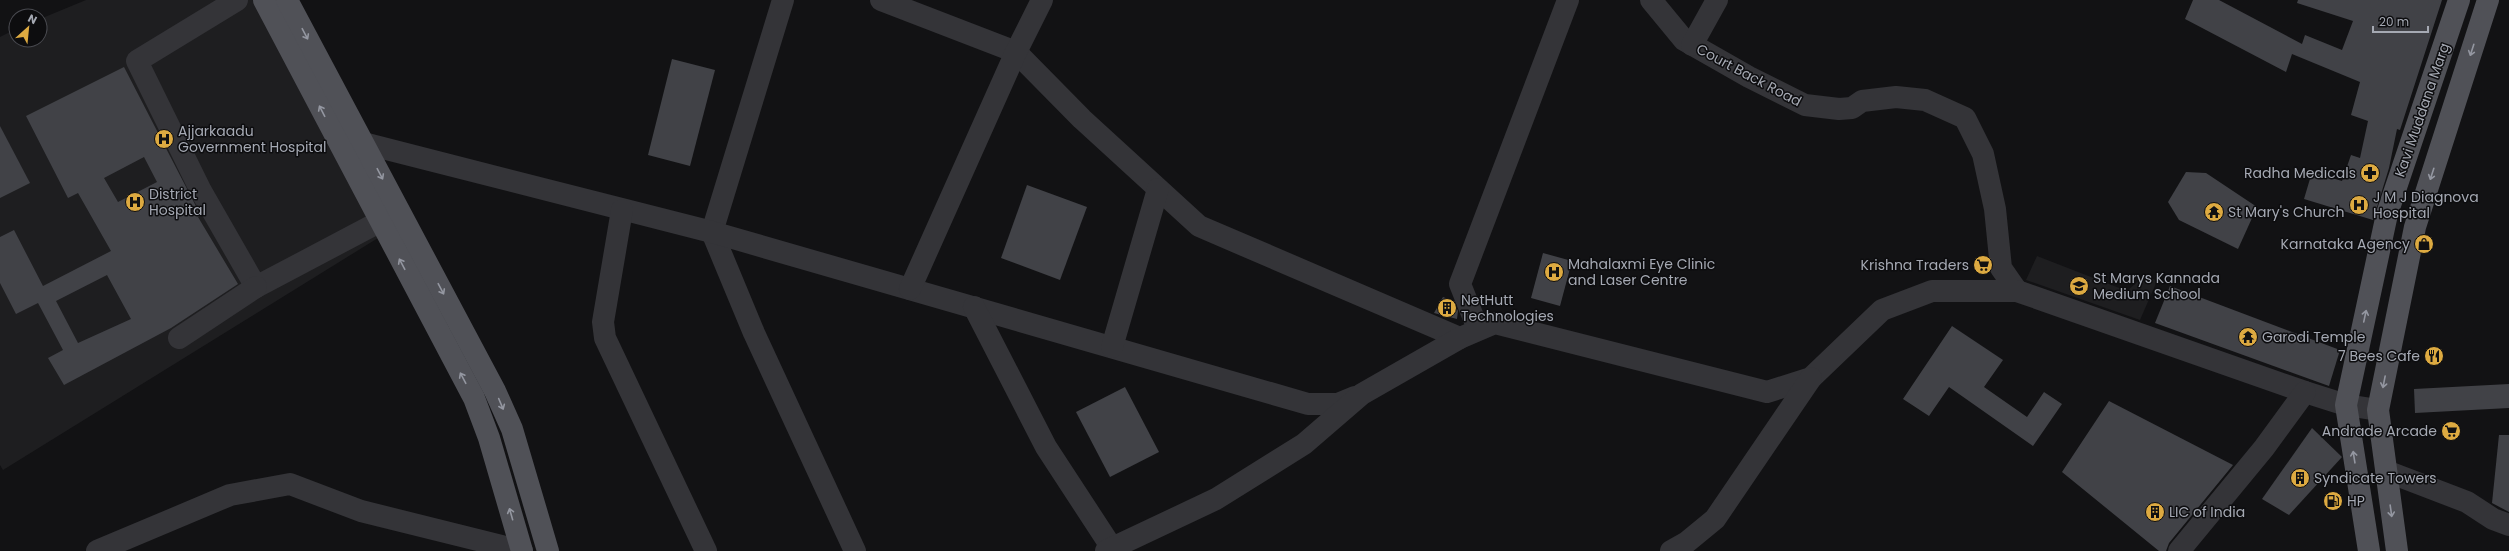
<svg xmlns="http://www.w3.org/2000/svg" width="2509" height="551" viewBox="0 0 2509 551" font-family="Poppins,sans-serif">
<rect width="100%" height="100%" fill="#121214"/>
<!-- built -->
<g fill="#1e1e20">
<path d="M86 0H258L378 238 3 470 0 465V37L16 29V40H40V19Z"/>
<path d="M2037 256 2127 291 2145 275 2157 281 2140 320 2026 280Z"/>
</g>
<!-- building -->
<g fill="#414247" fill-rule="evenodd">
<path d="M2193 0H2219L2302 44 2305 35 2342 50 2353 21 2297 3 2298 0H2442L2400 130 2397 129 2389 168 2373 220 2304 199 2312 172 2342 181 2351 155 2360 158 2368 121 2351 115 2360 82 2292 54 2286 72 2185 19Z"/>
<path d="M672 59 715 70 690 166 648 155Z"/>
<path d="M124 67 201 216 198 217 238 284 171 328 64 385 48 358 63 350 38 303 16 314 0 283V237L14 230 43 286 111 251 78 193 68 198 26 116ZM144 157 157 182 118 202 104 178ZM107 275 131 319 78 343 56 301Z"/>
<path d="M0 126 30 183 0 198Z"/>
<path d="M2186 172 2206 173 2257 207 2238 249 2179 220 2168 202Z"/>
<path d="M1027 185 1087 207 1060 280 1001 258Z"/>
<path d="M1543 253 1572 261 1560 306 1531 298Z"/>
<path d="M2170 286 2340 350 2329 386 2155 323Z"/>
<path d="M1443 297 1453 301 1458 311 1457 319 1434 313Z"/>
<path d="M1952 326 2003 360 1984 387 2027 417 2044 392 2062 404 2033 446 1949 387 1929 416 1903 399Z"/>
<path d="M2509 384V408L2415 413 2414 389Z"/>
<path d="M1125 387 1159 452 1110 477 1076 412Z"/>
<path d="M2109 401 2233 465 2169 543 2166 551H2159L2062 472Z"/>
<path d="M2312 428 2342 457 2289 515 2262 499Z"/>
<path d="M2499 435H2509V512L2492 503Z"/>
</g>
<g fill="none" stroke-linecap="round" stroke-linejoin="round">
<!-- minor -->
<g stroke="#343438" stroke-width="22">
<path d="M237 0 137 61 201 191 256 287 379 222"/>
<path d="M783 0 712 232 754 333 855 551"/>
<path d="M881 0 1016 52 1082 119 1199 226 1460 338"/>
<path d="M1651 0 1684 40 1749 77 1805 105 1839 109 1852 108 1862 101 1896 97 1925 100 1965 118 1983 154 1995 209 2001 268 2017 291"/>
<path d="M1692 45 1717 0"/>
<path d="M349 147 363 143 712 232 1308 404H1338L1355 397"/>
<path d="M622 210 603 322 605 338 706 551"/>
<path d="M910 289 1016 52 1042 0"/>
<path d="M974 307 1046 447 1112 548"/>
<path d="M1478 329 1460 284 1568 0"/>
<path d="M179 338 256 287"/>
<path d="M1112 347 1158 189"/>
<path d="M2386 471 2467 502 2493 519 2509 525"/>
<path d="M97 551 230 495 290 484 361 511 522 551"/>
<path d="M1106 551 1216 499 1304 444 1362 394 1460 338 1495 323 1767 392 1811 378 1882 310 1932 291H2017L2305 392 2346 405 2378 410"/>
<path d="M1671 551 1687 542 1715 519 1811 378"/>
<path d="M2179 551 2264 448 2305 392"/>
</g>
<!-- major -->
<g stroke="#505157" stroke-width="22">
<path d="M264 0 474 398 489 438 522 551"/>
<path d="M287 0 495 391 512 429 548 551"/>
<path d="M2369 551 2346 405 2387 214 2459 0"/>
<path d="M2397 551 2378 410 2415 227 2488 0"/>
</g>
</g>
<!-- one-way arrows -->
<defs><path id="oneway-shaft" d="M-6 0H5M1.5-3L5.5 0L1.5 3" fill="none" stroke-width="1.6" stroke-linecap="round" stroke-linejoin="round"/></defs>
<g stroke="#9497a1">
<use href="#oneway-shaft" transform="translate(305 34) rotate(62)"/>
<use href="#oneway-shaft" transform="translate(2472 50) rotate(108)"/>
<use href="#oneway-shaft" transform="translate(322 111) rotate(-117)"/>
<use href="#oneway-shaft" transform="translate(380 174) rotate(62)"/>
<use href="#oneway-shaft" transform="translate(2432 174) rotate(108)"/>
<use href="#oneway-shaft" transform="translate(402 264) rotate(-118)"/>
<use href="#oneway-shaft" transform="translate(441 289) rotate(62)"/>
<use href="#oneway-shaft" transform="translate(2365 316) rotate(-78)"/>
<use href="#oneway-shaft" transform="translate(463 378) rotate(-118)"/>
<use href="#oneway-shaft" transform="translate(2384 382) rotate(101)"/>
<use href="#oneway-shaft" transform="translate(501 404) rotate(67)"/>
<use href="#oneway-shaft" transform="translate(2354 457) rotate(-99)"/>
<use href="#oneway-shaft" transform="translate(2391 511) rotate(82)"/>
<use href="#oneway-shaft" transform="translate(511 514) rotate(-106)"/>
</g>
<!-- icons -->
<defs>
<g id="hospital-disc" transform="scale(1)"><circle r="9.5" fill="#ddaa41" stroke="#0d0d0f"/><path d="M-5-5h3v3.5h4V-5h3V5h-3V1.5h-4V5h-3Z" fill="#111"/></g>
<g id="pharmacy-disc" transform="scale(1)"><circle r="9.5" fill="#ddaa41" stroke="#0d0d0f"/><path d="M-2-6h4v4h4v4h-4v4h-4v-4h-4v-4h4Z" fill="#111"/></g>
<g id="temple-disc" transform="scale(1)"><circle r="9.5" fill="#ddaa41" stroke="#0d0d0f"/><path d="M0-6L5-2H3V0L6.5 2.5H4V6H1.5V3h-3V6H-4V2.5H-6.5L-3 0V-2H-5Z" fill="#111"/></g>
<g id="shop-disc" transform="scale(1)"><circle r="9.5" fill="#ddaa41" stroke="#0d0d0f"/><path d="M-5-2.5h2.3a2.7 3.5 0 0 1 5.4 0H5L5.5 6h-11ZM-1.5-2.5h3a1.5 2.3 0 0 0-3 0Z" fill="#111"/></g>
<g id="supermarket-disc" transform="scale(1)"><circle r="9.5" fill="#ddaa41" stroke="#0d0d0f"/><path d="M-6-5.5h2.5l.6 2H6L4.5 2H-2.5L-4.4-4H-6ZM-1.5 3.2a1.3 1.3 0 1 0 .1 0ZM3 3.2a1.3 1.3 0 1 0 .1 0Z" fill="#111"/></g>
<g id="school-disc" transform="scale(1)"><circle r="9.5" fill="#ddaa41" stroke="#0d0d0f"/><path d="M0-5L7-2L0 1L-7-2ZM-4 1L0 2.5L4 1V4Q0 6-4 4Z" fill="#111"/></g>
<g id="building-disc" transform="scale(1)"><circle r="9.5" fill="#ddaa41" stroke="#0d0d0f"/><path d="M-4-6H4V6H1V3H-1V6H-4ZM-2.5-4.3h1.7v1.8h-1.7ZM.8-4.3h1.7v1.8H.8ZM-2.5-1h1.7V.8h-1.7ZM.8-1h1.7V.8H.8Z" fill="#111"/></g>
<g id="restaurant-disc" transform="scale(1)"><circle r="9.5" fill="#ddaa41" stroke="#0d0d0f"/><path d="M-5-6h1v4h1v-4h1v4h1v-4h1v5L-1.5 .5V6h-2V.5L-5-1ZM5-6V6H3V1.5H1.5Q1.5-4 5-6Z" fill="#111"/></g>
<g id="fuel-disc" transform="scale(1)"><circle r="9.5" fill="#ddaa41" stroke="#0d0d0f"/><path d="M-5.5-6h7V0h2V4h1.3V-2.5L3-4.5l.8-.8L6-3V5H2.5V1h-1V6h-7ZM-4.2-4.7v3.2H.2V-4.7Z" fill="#111"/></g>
</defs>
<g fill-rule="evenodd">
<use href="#hospital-disc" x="164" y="139"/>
<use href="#pharmacy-disc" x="2370" y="173"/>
<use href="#hospital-disc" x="135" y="202"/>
<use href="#hospital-disc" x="2359" y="205"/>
<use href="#temple-disc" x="2214" y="212"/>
<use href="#shop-disc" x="2424" y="244"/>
<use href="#supermarket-disc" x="1983" y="265"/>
<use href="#hospital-disc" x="1554" y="272"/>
<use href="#school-disc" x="2079" y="286"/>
<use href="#building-disc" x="1447" y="308"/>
<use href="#temple-disc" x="2248" y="337"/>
<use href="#restaurant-disc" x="2434" y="356"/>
<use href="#supermarket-disc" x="2451" y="431"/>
<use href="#building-disc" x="2300" y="478"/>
<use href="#fuel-disc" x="2333" y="501"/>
<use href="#building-disc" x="2155" y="512"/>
</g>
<g text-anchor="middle" stroke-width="3" stroke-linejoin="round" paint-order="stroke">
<!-- street labels -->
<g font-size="14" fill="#a5a9b3" stroke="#0d0d0f">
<text transform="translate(1749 75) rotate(28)" y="5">Court Back Road</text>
<text transform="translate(2422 110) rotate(-71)" y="5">Kavi Muddana Marg</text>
</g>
<!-- poi labels -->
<g font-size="14" fill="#a5a9b3" stroke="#0d0d0f" text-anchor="start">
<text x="178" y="136">Ajjarkaadu<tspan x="178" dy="16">Government Hospital</tspan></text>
<text x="2356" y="178" text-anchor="end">Radha Medicals</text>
<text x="149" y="199">District<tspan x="149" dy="16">Hospital</tspan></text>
<text x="2373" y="202">J M J Diagnova<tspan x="2373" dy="16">Hospital</tspan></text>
<text x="2228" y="217">St Mary's Church</text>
<text x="2410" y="249" text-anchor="end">Karnataka Agency</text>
<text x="1568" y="269">Mahalaxmi Eye Clinic<tspan x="1568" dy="16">and Laser Centre</tspan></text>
<text x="1969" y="270" text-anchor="end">Krishna Traders</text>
<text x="2093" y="283">St Marys Kannada<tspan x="2093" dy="16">Medium School</tspan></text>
<text x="1461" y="305">NetHutt<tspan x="1461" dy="16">Technologies</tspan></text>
<text x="2262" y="342">Garodi Temple</text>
<text x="2420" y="361" text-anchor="end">7 Bees Cafe</text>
<text x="2437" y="436" text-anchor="end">Andrade Arcade</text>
<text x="2314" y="483">Syndicate Towers</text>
<text x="2347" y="506">HP</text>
<text x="2169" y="517">LIC of India</text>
</g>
</g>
<!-- north arrow -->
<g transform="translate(28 28) rotate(27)"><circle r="19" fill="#0d0d0f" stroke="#4a4b51"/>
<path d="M0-3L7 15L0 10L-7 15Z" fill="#ddaa41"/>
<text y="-6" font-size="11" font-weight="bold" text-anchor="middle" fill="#a5a9b3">N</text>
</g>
<!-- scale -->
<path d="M2373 26v6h55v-6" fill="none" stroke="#a5a9b3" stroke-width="2"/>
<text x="2379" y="26" font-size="12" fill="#a5a9b3" stroke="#0d0d0f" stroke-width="3" paint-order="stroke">20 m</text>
</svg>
